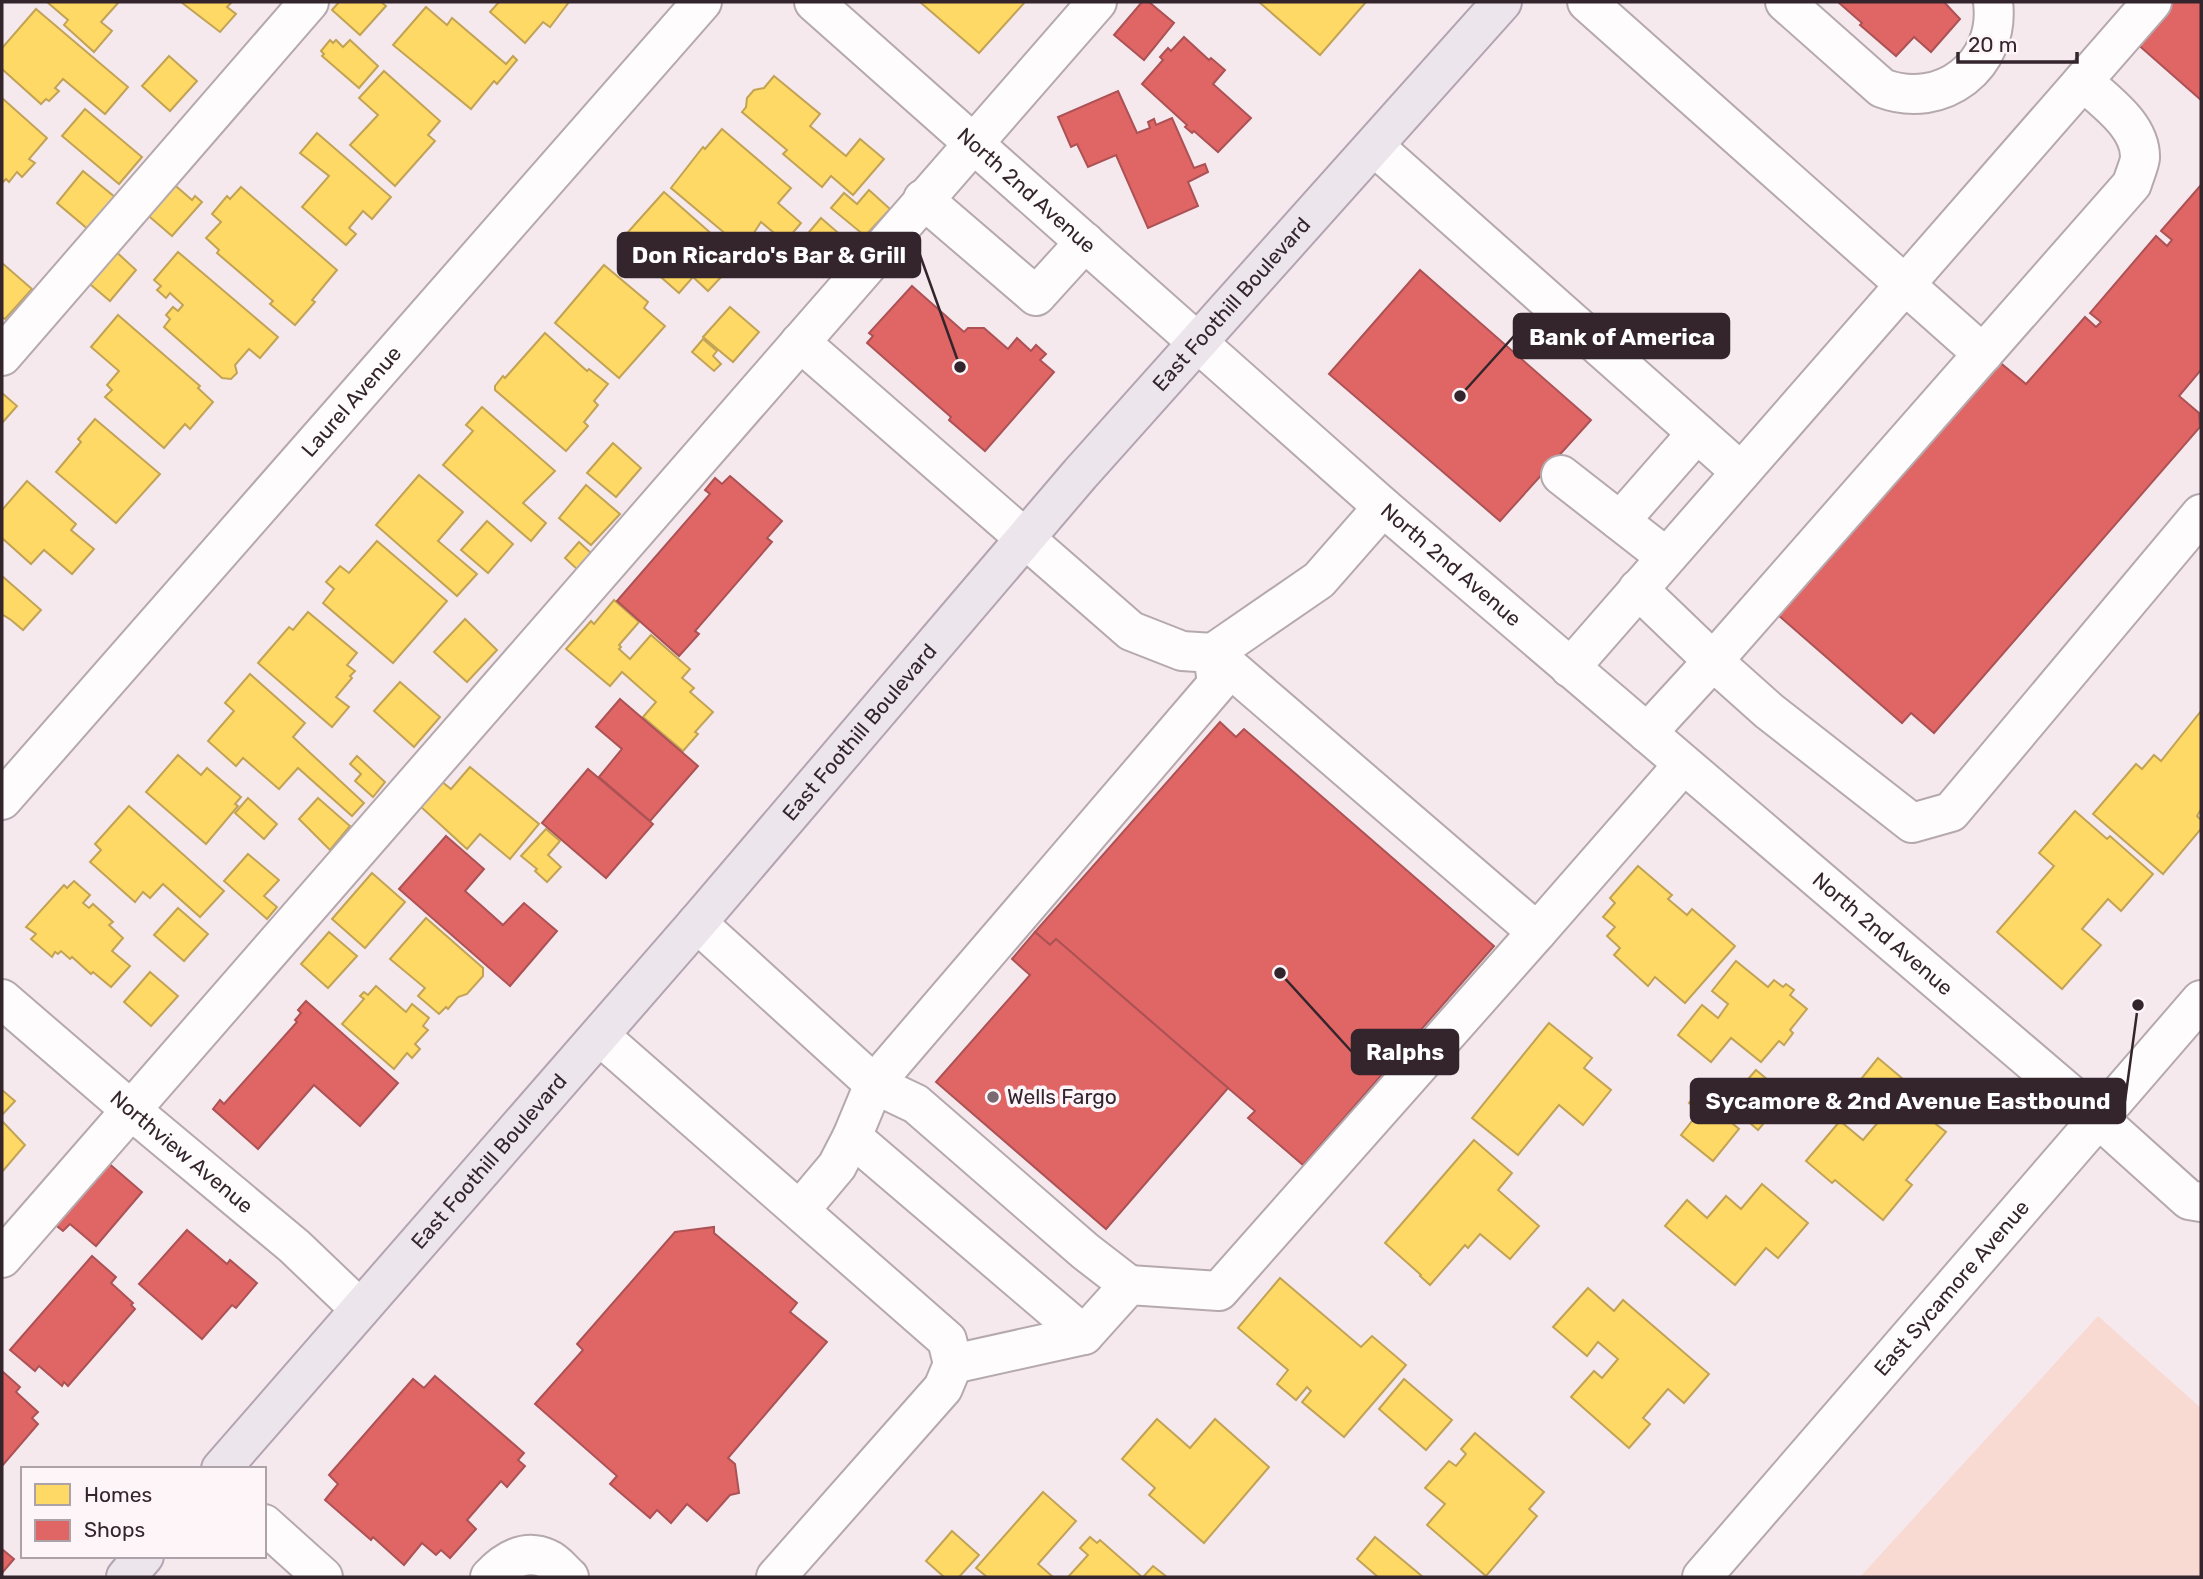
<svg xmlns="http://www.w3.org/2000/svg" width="2203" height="1579" viewBox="0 0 2203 1579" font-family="Rubik,sans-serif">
<rect width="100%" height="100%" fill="#f5e9ee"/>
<!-- green -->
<path fill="#f8dad3" d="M2098 1316 2201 1408V1577H1860Z"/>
<!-- homes -->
<g fill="#ffd966" stroke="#c2a355" stroke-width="2">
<path d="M47 2H119L101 22 112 31 94 52 64 25 68 20Z"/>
<path d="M181 2H232L227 7 236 14 220 32Z"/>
<path d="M339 2H381L386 6 360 35 332 10Z"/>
<path d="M499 2H569L550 27 543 22 525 43 490 12Z"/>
<path d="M920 2H1025L979 53Z"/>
<path d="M1259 2H1366L1320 55Z"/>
<path d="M426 7 447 25 452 18 506 64 513 56 517 60 497 84 494 81 471 109 393 45Z"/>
<path d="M36 9 128 87 105 114 63 79 55 88 59 91 49 101 46 99 41 104 2 69V48Z"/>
<path d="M330 40 333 43 336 40 343 47 350 40 378 66 359 88 322 56 324 54 321 51Z"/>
<path d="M169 56 197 81 170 111 142 86Z"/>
<path d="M384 71 440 121 428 135 435 141 395 186 350 145 378 115 359 98Z"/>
<path d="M774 76 820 114 810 126 846 156 860 139 884 159 853 195 831 176 822 187 783 154 787 150 742 112 746 107 747 98 754 90 764 88Z"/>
<path d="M2 98 47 138 29 159 35 163 22 177 17 172 9 182 6 179 2 183Z"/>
<path d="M85 109 142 157 119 184 62 136Z"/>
<path d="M722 129 791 188 778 203 801 223 785 242 761 222 746 245 740 246 671 188 703 147 705 149Z"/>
<path d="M317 133 391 197 372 219 363 211 349 228 356 234 346 245 302 207 329 176 300 153Z"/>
<path d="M83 171 116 198 89 230 57 203Z"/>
<path d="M170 181 192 200 195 196 202 202 172 236 144 212Z"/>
<path d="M241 187 337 270 312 300 315 302 295 325 270 304 273 301 217 253 219 250 206 238 221 222 212 214 227 196 230 199Z"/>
<path d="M869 190 890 209 865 236 831 208 844 193 857 204Z"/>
<path d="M664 192 739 258 708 291 693 277 679 293 620 241Z"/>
<path d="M821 218 851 244 823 277 793 251Z"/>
<path d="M112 248 136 270 110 301 85 280Z"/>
<path d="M178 252 278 337 260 358 249 349 235 365 237 373 231 379 222 378 164 327 170 319 166 315 173 307 178 311 183 305 170 293 166 298 157 290 161 286 154 280Z"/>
<path d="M2 263 32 289 5 319 2 317Z"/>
<path d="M604 265 648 302 644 308 665 326 619 378 555 323Z"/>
<path d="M730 307 759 332 733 362 703 337Z"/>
<path d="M118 315 200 386 198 388 213 402 190 429 185 424 164 448 105 397 112 390 107 385 119 371 91 347Z"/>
<path d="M545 333 587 371 589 369 608 384 594 401 598 405 584 422 588 426 566 451 495 390V386L503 376 505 378Z"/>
<path d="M703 339 717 351 713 356 721 364 714 371 692 352Z"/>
<path d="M2 393 17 406 2 423Z"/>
<path d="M482 407 555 471 523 503 546 523 531 541 443 465 473 431 466 425Z"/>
<path d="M95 419 160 474 116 523 56 472 81 442 78 439Z"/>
<path d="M613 443 641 468 616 497 587 473Z"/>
<path d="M419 475 463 512 438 541 477 574 457 596 376 525Z"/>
<path d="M27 481 76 524 71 530 94 549 72 574 44 550 31 564 2 538V510Z"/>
<path d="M586 485 620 514 591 545 559 518Z"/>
<path d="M487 521 513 544 488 573 461 550Z"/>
<path d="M377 541 447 601 393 663 323 603 334 589 326 582 340 566 349 573Z"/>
<path d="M579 542 592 554 578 570 565 558Z"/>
<path d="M2 576 41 610 23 630 11 620 3 615 2 617Z"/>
<path d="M614 600 639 622 619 645 621 647 619 649 630 659 651 635 690 669 682 678 694 688 690 692 713 712 695 732 698 734 683 751 643 717 656 702 622 672 610 686 566 649 591 621 594 624Z"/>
<path d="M308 612 357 653 347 665 355 671 350 676 352 678 336 697 349 707 332 727 258 663 289 627 293 630Z"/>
<path d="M465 619 497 650 467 682 434 652Z"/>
<path d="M250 674 305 723 293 737 364 803 352 816 298 768 279 789 243 758 236 766 208 741 234 711 225 703Z"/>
<path d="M400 682 440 717 414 747 374 711Z"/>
<path d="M2201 711V812L2200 811 2197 816 2201 820V829L2163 874 2093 814 2136 764 2142 769 2154 755 2161 761Z"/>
<path d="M178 755 201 775 207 768 241 797 235 804 238 806 206 844 146 792Z"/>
<path d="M357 756 385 782 373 797 355 781 361 774 350 764Z"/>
<path d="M470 767 539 824 510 859 480 834 467 849 420 806 441 781 451 789Z"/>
<path d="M248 798 277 824 264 839 235 813Z"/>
<path d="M318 798 350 826 330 850 299 819Z"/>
<path d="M129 806 224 891 200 917 163 884 150 898 143 892 135 902 90 862 101 850 95 844Z"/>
<path d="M2075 811 2107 839 2110 836 2153 874 2121 911 2108 899 2082 929 2101 945 2062 989 1997 932 2054 866 2039 853Z"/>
<path d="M546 829 560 841 548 855 561 867 547 882 535 871 537 869 521 856Z"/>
<path d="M248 854 279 880 264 896 277 907 267 919 224 881Z"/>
<path d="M1638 866 1672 895 1668 899 1687 915 1692 909 1735 946 1685 1003 1655 977 1648 986 1614 955 1620 948 1607 936 1615 927 1603 917 1615 903 1610 898Z"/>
<path d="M372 873 405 902 365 948 332 919Z"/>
<path d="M74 881 90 895 83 903 89 908 93 904 113 922 109 925 123 938 112 951 130 966 111 987 93 972 91 974 72 957 70 959 61 951 58 954 55 952 52 957 31 939 36 934 26 927 64 885 67 888Z"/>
<path d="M178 908 208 934 184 961 154 935Z"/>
<path d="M426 918 483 968V976L467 994 458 997 448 1009 446 1007 439 1014 418 996 425 988 390 959Z"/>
<path d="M329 932 357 956 328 988 301 964Z"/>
<path d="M1736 961 1768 987 1774 980 1783 987 1786 984 1794 990 1790 995 1807 1009 1790 1030 1793 1033 1784 1045 1779 1041 1761 1062 1731 1038 1711 1062 1678 1035 1702 1005 1718 1018 1728 1004 1712 991Z"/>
<path d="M150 972 178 996 151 1026 124 1002Z"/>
<path d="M376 986 406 1012 412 1004 429 1018 423 1026 428 1030 415 1044 420 1049 412 1058 407 1053 394 1069 342 1024 364 999 360 996 364 992 368 995Z"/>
<path d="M1549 1023 1592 1058 1584 1068 1611 1090 1583 1125 1559 1105 1518 1155 1472 1118Z"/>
<path d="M1878 1058 1909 1084 1905 1088 1916 1096 1910 1104 1946 1132 1906 1180 1912 1185 1883 1220 1835 1180 1832 1183 1806 1161 1840 1121 1863 1140 1880 1120 1849 1094Z"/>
<path d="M1756 1070 1787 1096 1758 1130 1727 1103Z"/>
<path d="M2 1090 15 1101 2 1115Z"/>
<path d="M1695 1096 1706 1105 1708 1103 1739 1129 1713 1161 1681 1135 1699 1112 1689 1103Z"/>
<path d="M2 1121 25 1145 2 1172Z"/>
<path d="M1474 1140 1512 1173 1498 1190 1539 1226 1510 1259 1480 1234 1468 1248 1465 1245 1430 1285 1420 1276 1421 1275 1385 1243Z"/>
<path d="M1762 1184 1808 1223 1778 1258 1766 1248 1735 1285 1665 1226 1687 1200 1707 1218 1726 1196 1741 1209Z"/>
<path d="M1280 1278 1361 1347 1372 1336 1406 1365 1344 1437 1302 1402 1311 1391 1307 1387 1296 1400 1277 1384 1288 1370 1238 1328Z"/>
<path d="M1588 1288 1614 1311 1623 1300 1709 1374 1684 1403 1668 1389 1643 1418 1650 1424 1629 1448 1571 1397 1594 1371 1602 1378 1618 1359 1598 1342 1587 1356 1553 1327Z"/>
<path d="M1404 1379 1452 1420 1426 1450 1379 1409Z"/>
<path d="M1157 1419 1190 1448 1215 1419 1269 1467 1204 1543 1149 1495 1155 1488 1122 1459Z"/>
<path d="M1475 1433 1544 1492 1529 1509 1537 1516 1486 1576 1427 1525 1445 1504 1425 1488 1449 1461 1456 1466 1466 1454 1461 1449Z"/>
<path d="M1043 1492 1076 1521 1038 1564 1053 1577H987L976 1568Z"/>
<path d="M952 1531 979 1555 959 1577H944L926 1561Z"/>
<path d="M1090 1537 1097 1543 1100 1540 1142 1577H1068L1088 1555 1080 1548Z"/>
<path d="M1375 1537 1423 1577H1378L1357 1559Z"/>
<path d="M1153 1566 1167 1577H1143Z"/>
</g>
<!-- shops -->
<g fill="#e06666" stroke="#ac5255" stroke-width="2">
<path d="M1142 2H1149L1174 23 1144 60 1114 35Z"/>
<path d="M1838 2H1944L1960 19 1931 52 1914 37 1896 56 1860 25 1862 23Z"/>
<path d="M2156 2H2201V100L2127 35Z"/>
<path d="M1184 37 1209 60 1211 58 1225 70 1213 84 1251 118 1218 152 1194 131 1192 133 1185 127 1187 125 1142 84 1163 60 1160 57 1168 48 1171 51Z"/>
<path d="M1118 91 1137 133 1150 128 1148 122 1154 119 1156 125 1172 118 1194 168 1205 164 1208 172 1188 182 1198 206 1148 228 1116 155 1088 167 1077 144 1071 147 1058 117Z"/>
<path d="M2201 185V370L2179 396 2199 413 2200 427 1934 733 1911 713 1902 723 1778 615 1998 361 2026 384 2085 317 2096 327 2101 322 2090 313 2156 236 2167 246 2172 240 2161 231Z"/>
<path d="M1420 270 1591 420 1500 521 1329 374Z"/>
<path d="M912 286 964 332 968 328H984L1008 349 1017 338 1031 351 1036 345 1046 354 1040 360 1054 372 985 451 949 420 951 417 867 343 873 336 869 333Z"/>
<path d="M730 476 782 521 767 538 772 542 695 631 699 634 679 656 617 601 710 494 705 490 715 478 722 484Z"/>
<path d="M620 699 698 766 650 821 599 777 622 749 596 727Z"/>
<path d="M1220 722 1236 737 1244 729 1494 946 1303 1165 1248 1118 1255 1111 1228 1088 1056 939 1050 945 1035 932Z"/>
<path d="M588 769 653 824 606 878 542 823Z"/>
<path d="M446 836 484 869 465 891 503 925 524 903 557 931 510 986 399 889Z"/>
<path d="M1035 932 1050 945 1056 939 1228 1088 1106 1229 936 1082 1030 975 1012 959Z"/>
<path d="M306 1001 398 1083 360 1126 314 1085 258 1149 213 1109 220 1100 224 1104 297 1022 295 1020 301 1013 298 1010Z"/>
<path d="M106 1161 142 1192 96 1246 70 1224 63 1231 53 1223Z"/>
<path d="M714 1227V1233L797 1303 790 1312 827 1342 728 1458 735 1464 739 1493 730 1495 707 1521 687 1504 671 1523 657 1510 650 1518 610 1484 617 1476 535 1404 583 1350 577 1344 675 1232Z"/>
<path d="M187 1230 227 1264 230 1260 257 1283 236 1308 232 1305 202 1339 139 1284Z"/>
<path d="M92 1256 116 1277 111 1283 133 1303 131 1305 135 1309 68 1386 64 1382 62 1386 39 1366 35 1371 10 1350Z"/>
<path d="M2 1371 20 1387 16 1392 38 1412 32 1418 38 1424 2 1466Z"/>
<path d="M435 1376 524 1453 518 1460 525 1466 507 1487 501 1481 467 1520 476 1529 450 1558 441 1550 436 1555 422 1543 404 1565 373 1537 371 1540 325 1500 338 1484 329 1475 413 1379 424 1388Z"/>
<path d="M2 1549 14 1559 2 1573Z"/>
</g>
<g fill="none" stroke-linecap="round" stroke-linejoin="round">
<!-- minor casing -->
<g stroke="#b5a9ae" stroke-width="42">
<g id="minor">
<path id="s1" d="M814 2 1383 507 2099 1119 2189 1200 2201 1202"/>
<path d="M1587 2 1983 354"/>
<path d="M1785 2 1882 88C1942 111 2001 65 1993 2"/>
<path d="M1375 147 1741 472"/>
<path d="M923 199 1036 296 1085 242"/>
<path d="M800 342 1131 631 1182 651 1213 653 1217 684 874 1084 852 1137 837 1166 800 1210"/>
<path d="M2 356 309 2"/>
<path d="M1561 475 1666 557"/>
<path d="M1383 507 1319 580 1213 653 1537 932 1683 765"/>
<path d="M1620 521 1697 433"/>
<path d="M1638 589 1713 661 1769 711 1912 823 1951 812 2201 514"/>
<path d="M1570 668 2152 2"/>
<path d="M1647 733 1713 661 2132 184C2134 176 2139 166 2140 158 2141 125 2104 101 2083 81"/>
<path id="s2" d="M2 800 702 2"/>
<path d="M697 923 874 1084 916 1104 1085 1251 1129 1285"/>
<path id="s3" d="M2 999 131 1110 294 1246 360 1309"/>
<path d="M600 1036 947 1340 953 1364 943 1388 776 1577"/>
<path d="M852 1137 1084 1335"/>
<path d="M2 1258 1097 2"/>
<path d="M953 1364 1084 1335 1129 1285 1219 1291 1537 932"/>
<path d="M264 1524 323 1577"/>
<path d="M490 1577C505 1561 525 1548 548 1559 556 1562 563 1572 569 1577"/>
<path id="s4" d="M1702 1577 2201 1000"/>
</g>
</g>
<!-- major casing -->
<g stroke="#b4a4b2" stroke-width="42">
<g id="major">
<path id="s5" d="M221 1469 697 923 1080 474 1502 2"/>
<path d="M126 1577 144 1556"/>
</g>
</g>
<!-- minor -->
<use href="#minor" stroke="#fefcfc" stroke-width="38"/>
<!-- major -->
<use href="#major" stroke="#ece5ec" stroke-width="38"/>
</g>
<!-- markers -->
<circle fill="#786a70" stroke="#fef5f9" stroke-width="2.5" cx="993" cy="1097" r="7"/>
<g text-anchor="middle" stroke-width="7" stroke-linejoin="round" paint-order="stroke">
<!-- street labels -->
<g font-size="21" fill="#34252c" stroke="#fef5f9">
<text dy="7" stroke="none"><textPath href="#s1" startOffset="284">North 2nd Avenue</textPath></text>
<text dy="7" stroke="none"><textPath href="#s5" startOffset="1542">East Foothill Boulevard</textPath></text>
<text dy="7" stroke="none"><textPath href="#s2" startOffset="530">Laurel Avenue</textPath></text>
<text dy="7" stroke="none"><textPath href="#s1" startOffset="850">North 2nd Avenue</textPath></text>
<text dy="7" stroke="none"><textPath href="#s5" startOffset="975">East Foothill Boulevard</textPath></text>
<text dy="7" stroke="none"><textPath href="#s1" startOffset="1418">North 2nd Avenue</textPath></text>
<text dy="7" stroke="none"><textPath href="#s3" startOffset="236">Northview Avenue</textPath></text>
<text dy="7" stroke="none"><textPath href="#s5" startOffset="408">East Foothill Boulevard</textPath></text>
<text dy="7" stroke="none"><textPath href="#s4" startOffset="382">East Sycamore Avenue</textPath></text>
</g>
<!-- poi labels -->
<g font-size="21" fill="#34252c" stroke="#fef5f9" text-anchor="start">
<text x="1007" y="1104">Wells Fargo</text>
</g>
</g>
<!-- callouts -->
<path fill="none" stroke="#34252c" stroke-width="2.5" d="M960 367L920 255M1460 396L1514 336M1280 973L1352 1052M2138 1005L2125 1101"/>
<g fill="#34252c" stroke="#fef5f9" stroke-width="2.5">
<circle cx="960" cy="367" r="7"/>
<circle cx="1460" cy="396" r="7"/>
<circle cx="1280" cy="973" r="7"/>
<circle cx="2138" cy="1005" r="7"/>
</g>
<g fill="#34252c" stroke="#34252c" stroke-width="2.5">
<rect x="618" y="233" width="302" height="44" rx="7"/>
<rect x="1514" y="314" width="215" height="44" rx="7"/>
<rect x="1352" y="1030" width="106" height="44" rx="7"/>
<rect x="1691" y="1079" width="434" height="44" rx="7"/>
</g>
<g font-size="23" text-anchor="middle" font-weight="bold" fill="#fff">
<text x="769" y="263">Don Ricardo's Bar &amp; Grill</text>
<text x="1622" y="345">Bank of America</text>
<text x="1405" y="1060">Ralphs</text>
<text x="1908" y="1109">Sycamore &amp; 2nd Avenue Eastbound</text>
</g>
<!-- border -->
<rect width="2203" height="1579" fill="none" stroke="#34252c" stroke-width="7"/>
<!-- legend -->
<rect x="21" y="1467" width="245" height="91" fill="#fef5f9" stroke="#ada2a7" stroke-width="2"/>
<rect x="35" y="1484" width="35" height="21" fill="#ffd966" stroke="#ada2a7" stroke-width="2"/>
<text x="84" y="1502" font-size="21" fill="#34252c">Homes</text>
<rect x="35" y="1520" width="35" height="21" fill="#e06666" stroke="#ada2a7" stroke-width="2"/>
<text x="84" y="1537" font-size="21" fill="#34252c">Shops</text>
<!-- scale -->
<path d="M1958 52v10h119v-10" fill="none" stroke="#34252c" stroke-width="3.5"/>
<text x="1968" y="52" font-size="21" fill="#34252c" stroke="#fef5f9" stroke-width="5" paint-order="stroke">20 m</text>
</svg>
